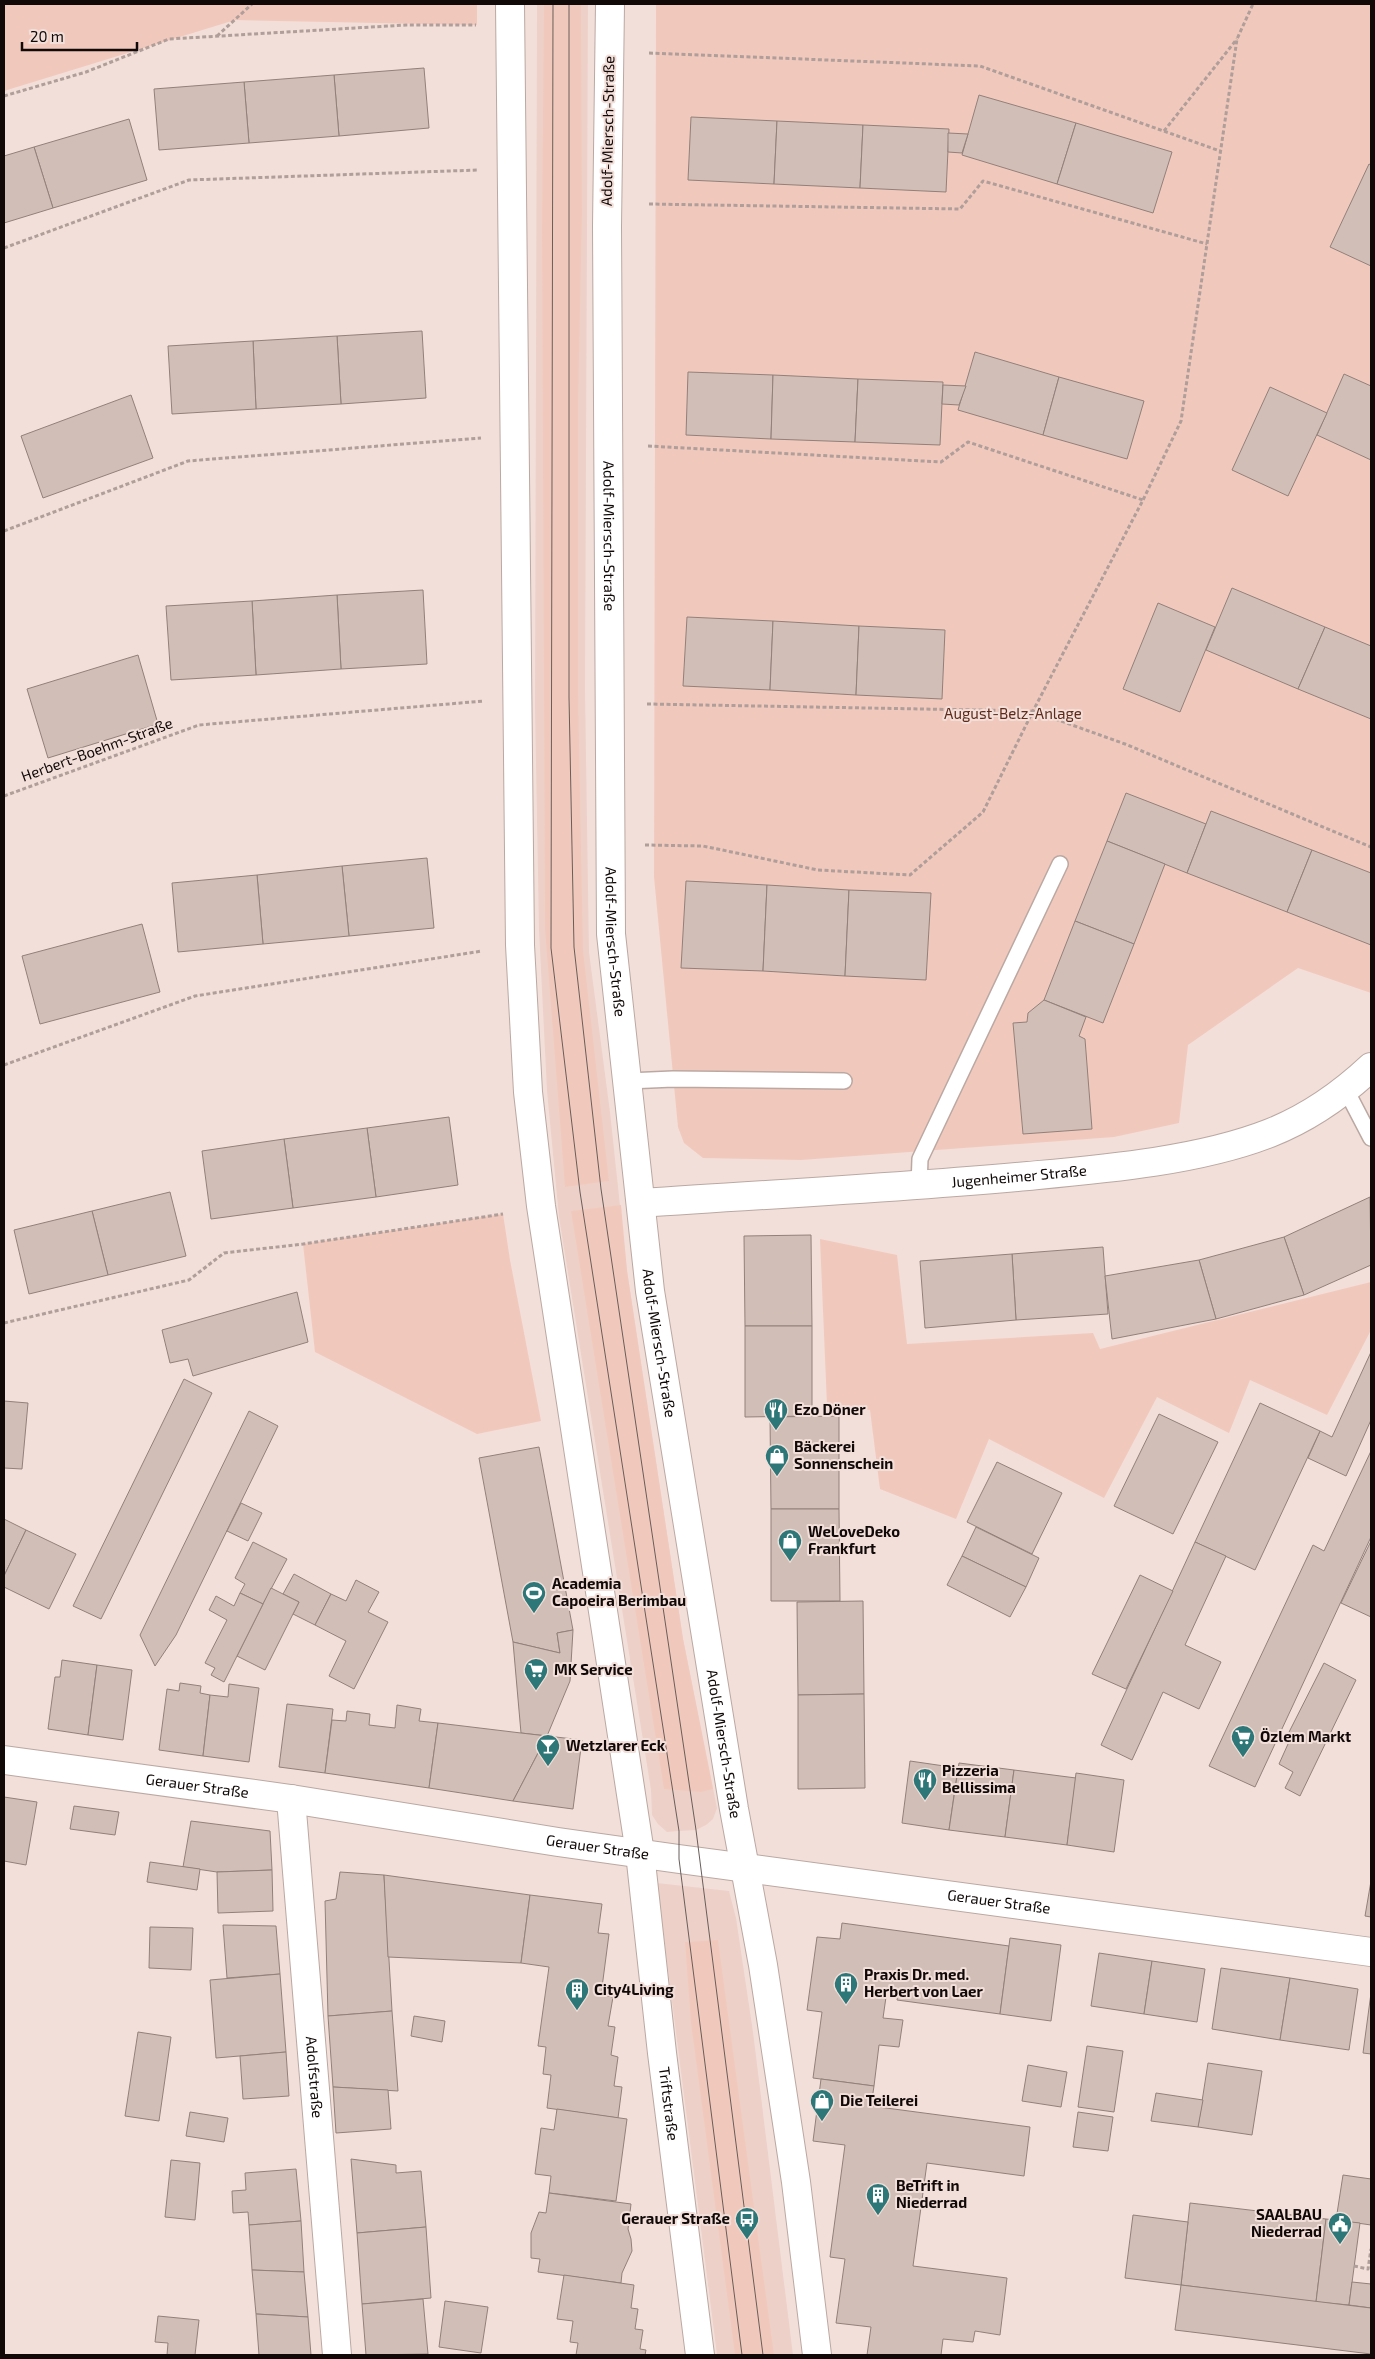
<svg xmlns="http://www.w3.org/2000/svg" width="1375" height="2359" viewBox="0 0 1375 2359" font-family="'Exo 2',sans-serif">
<rect width="100%" height="100%" fill="#f3dfd9"/>
<!-- built -->
<g fill="#edd1c8">
<path d="M537 4H588L585 690 589 952 610 1112 627 1271 683 1639 717 1808 713 1819 706 1825 696 1830 679 1831 667 1832 658 1824 652 1815 651 1790 559 1217 547 1091 539 930 535 708Z"/>
<path d="M657 1883 729 1891 736 1918 753 2032 793 2355H717Z"/>
</g>
<!-- green -->
<g fill="#f1c9bc">
<path d="M4 4H477V25L235 20 4 91Z"/>
<path d="M544 4H581L582 213 578 409V691L583 950 609 1181 565 1187 545 929 542 227Z"/>
<path d="M656 4H1371V993L1298 968 1188 1045 1179 1123 1114 1137 801 1160 703 1158 684 1143 678 1127 654 877Z"/>
<path d="M621 1205 627 1271 683 1639 713 1789 701 1792 664 1789 571 1211Z"/>
<path d="M503 1214 510 1260 541 1421 477 1434 315 1352 303 1244Z"/>
<path d="M820 1239 897 1255 907 1344 1093 1333 1100 1349 1371 1282V1330L1327 1415 1250 1380 1229 1433 1157 1397 1104 1498 989 1439 956 1519 880 1489 870 1410 827 1405Z"/>
<path d="M718 1940 774 2355H735L691 2023 685 1942Z"/>
</g>
<!-- building -->
<g fill="#d1beb7" stroke="#92807a">
<path d="M424 68 429 128 339 136 334 75Z"/>
<path d="M334 75 339 136 249 143 244 82Z"/>
<path d="M244 82 249 143 159 150 154 89Z"/>
<path d="M979 95 1076 123 1057 184 962 155Z"/>
<path d="M691 117 777 121 774 184 688 180Z"/>
<path d="M129 119 147 180 53 208 34 147Z"/>
<path d="M777 121 863 125 860 188 774 184Z"/>
<path d="M1076 123 1172 152 1153 213 1057 184Z"/>
<path d="M863 125 949 129 946 192 860 188Z"/>
<path d="M948 133 968 134 962 153 948 152Z"/>
<path d="M34 147 53 208 4 223V156Z"/>
<path d="M1369 164 1371 165V266L1330 247Z"/>
<path d="M422 331 426 398 341 404 337 336Z"/>
<path d="M337 336 341 404 256 409 253 341Z"/>
<path d="M253 341 256 409 172 414 168 346Z"/>
<path d="M975 352 1059 377 1043 435 958 410Z"/>
<path d="M688 372 773 375 771 439 686 435Z"/>
<path d="M1344 374 1371 386V460L1317 435Z"/>
<path d="M773 375 858 379 855 442 771 439Z"/>
<path d="M1059 377 1144 401 1127 459 1043 435Z"/>
<path d="M858 379 943 382 940 445 855 442Z"/>
<path d="M943 385 966 386 959 405 942 404Z"/>
<path d="M1270 387 1327 413 1288 496 1232 470Z"/>
<path d="M131 395 153 458 43 498 21 436Z"/>
<path d="M1232 588 1325 627 1298 689 1206 650Z"/>
<path d="M423 590 427 664 341 669 337 595Z"/>
<path d="M337 595 341 669 256 675 252 601Z"/>
<path d="M252 601 256 675 171 680 166 606Z"/>
<path d="M1158 603 1215 627 1180 712 1123 689Z"/>
<path d="M687 617 773 621 770 690 683 686Z"/>
<path d="M773 621 859 626 856 695 770 690Z"/>
<path d="M859 626 945 630 942 699 856 695Z"/>
<path d="M1325 627 1371 646V719L1298 689Z"/>
<path d="M138 655 158 724 48 758 27 689Z"/>
<path d="M1126 793 1206 824 1187 873 1107 841Z"/>
<path d="M1211 811 1312 850 1287 912 1187 873Z"/>
<path d="M1107 841 1165 864 1134 944 1075 921Z"/>
<path d="M1312 850 1371 873V945L1287 912Z"/>
<path d="M427 858 434 928 349 936 342 866Z"/>
<path d="M342 866 349 936 263 944 257 875Z"/>
<path d="M257 875 263 944 178 952 172 883Z"/>
<path d="M686 881 767 885 763 971 681 968Z"/>
<path d="M767 885 849 890 845 976 763 971Z"/>
<path d="M849 890 931 893 926 980 845 976Z"/>
<path d="M1075 921 1134 944 1103 1023 1044 1000Z"/>
<path d="M142 924 160 992 40 1024 22 956Z"/>
<path d="M1044 1000 1086 1017 1079 1036 1085 1039 1092 1129 1023 1134 1013 1023 1027 1022 1028 1013Z"/>
<path d="M449 1117 458 1185 376 1197 367 1128Z"/>
<path d="M367 1128 376 1197 293 1208 284 1139Z"/>
<path d="M284 1139 293 1208 211 1219 202 1151Z"/>
<path d="M170 1192 186 1256 108 1275 92 1211Z"/>
<path d="M1370 1197 1371 1265 1304 1295 1284 1237Z"/>
<path d="M92 1211 108 1275 29 1294 14 1230Z"/>
<path d="M811 1235 812 1326H745L744 1236Z"/>
<path d="M1284 1237 1304 1295 1216 1319 1199 1260Z"/>
<path d="M1103 1247 1108 1314 1016 1320 1012 1254Z"/>
<path d="M1012 1254 1016 1320 925 1328 920 1261Z"/>
<path d="M1199 1260 1216 1319 1112 1339 1105 1276Z"/>
<path d="M297 1292 308 1342 193 1376 188 1359 170 1363 162 1330Z"/>
<path d="M745 1326H812V1416L745 1417Z"/>
<path d="M1371 1352V1420L1346 1476 1308 1458 1320 1431 1332 1437Z"/>
<path d="M184 1379 212 1393 101 1619 73 1606Z"/>
<path d="M4 1401 28 1403 22 1469 4 1468Z"/>
<path d="M1260 1403 1320 1431 1255 1570 1195 1542Z"/>
<path d="M249 1411 278 1426 176 1635 155 1666 140 1635Z"/>
<path d="M1159 1414 1218 1442 1173 1534 1114 1506Z"/>
<path d="M839 1416V1509H771L770 1417Z"/>
<path d="M539 1447 573 1630 557 1633 560 1653 513 1642 479 1458Z"/>
<path d="M1371 1451V1537L1255 1787 1209 1766 1313 1545 1324 1551Z"/>
<path d="M997 1462 1062 1493 1032 1554 967 1522Z"/>
<path d="M241 1503 262 1513 248 1541 227 1531Z"/>
<path d="M771 1509H839L840 1601H771Z"/>
<path d="M4 1519 26 1530 4 1576Z"/>
<path d="M976 1527 1039 1558 1026 1587 962 1556Z"/>
<path d="M26 1530 76 1554 49 1609 4 1587V1576Z"/>
<path d="M1371 1541V1617L1341 1603Z"/>
<path d="M253 1542 287 1559 263 1604 240 1593 245 1584 235 1578Z"/>
<path d="M1195 1542 1226 1556 1185 1645 1221 1662 1199 1709 1163 1692 1132 1760 1101 1745Z"/>
<path d="M962 1556 1026 1587 1010 1617 947 1585Z"/>
<path d="M294 1574 331 1594 315 1625 293 1614 299 1602 283 1594Z"/>
<path d="M1140 1575 1173 1591 1126 1689 1092 1674Z"/>
<path d="M356 1580 379 1592 368 1612 388 1622 354 1689 329 1676 346 1641 315 1625 331 1594 346 1601Z"/>
<path d="M271 1588 299 1602 265 1670 237 1656Z"/>
<path d="M240 1593 263 1604 224 1682 211 1675 215 1668 205 1663 227 1620 209 1610 216 1596 234 1606Z"/>
<path d="M863 1601 864 1694 798 1695 797 1602Z"/>
<path d="M573 1630 570 1681 547 1736 521 1733 513 1642 560 1653 557 1633Z"/>
<path d="M62 1660 97 1665 88 1735 48 1729 55 1677H60Z"/>
<path d="M1324 1663 1356 1680 1300 1796 1285 1788 1293 1772 1279 1764 1288 1744 1285 1740Z"/>
<path d="M97 1665 132 1670 123 1740 88 1735Z"/>
<path d="M180 1683 201 1686 200 1693 210 1695 203 1756 159 1750 167 1689 179 1691Z"/>
<path d="M229 1684 259 1688 249 1762 203 1756 210 1695 228 1697Z"/>
<path d="M864 1694 865 1788 798 1789V1695Z"/>
<path d="M287 1704 333 1709 325 1773 279 1767Z"/>
<path d="M397 1705 421 1709 419 1721 438 1723 429 1788 325 1773 332 1720 346 1721 347 1711 370 1714 369 1725 395 1728Z"/>
<path d="M438 1723 521 1733 547 1736 513 1801 429 1788Z"/>
<path d="M547 1736 582 1740 573 1809 513 1801Z"/>
<path d="M910 1761 958 1768 949 1830 902 1823Z"/>
<path d="M959 1763 1014 1770 1005 1837 949 1830Z"/>
<path d="M1014 1770 1076 1778 1067 1845 1005 1837Z"/>
<path d="M1076 1773 1124 1780 1114 1852 1067 1845Z"/>
<path d="M4 1797 37 1802 26 1865 4 1861Z"/>
<path d="M74 1806 119 1812 115 1835 70 1829Z"/>
<path d="M191 1821 270 1831 272 1870 217 1872 183 1867Z"/>
<path d="M150 1862 200 1869 197 1890 147 1882Z"/>
<path d="M272 1870 273 1911 218 1913 217 1872Z"/>
<path d="M340 1872 384 1875 392 2011 328 2016 325 1901 336 1899Z"/>
<path d="M384 1875 530 1895 521 1963 388 1957Z"/>
<path d="M1371 1881V1917L1365 1916Z"/>
<path d="M530 1895 602 1904 598 1933 609 1934 601 1995 613 1997 608 2026 615 2027 611 2055 618 2057 614 2086 622 2087 618 2118 547 2108 551 2075 543 2074 546 2047 538 2046 549 1967 521 1963Z"/>
<path d="M842 1923 1009 1946 1000 2014 897 2000 898 1991 887 1990 883 2018 903 2020 899 2047 879 2045 874 2086 813 2078 822 2012 807 2010 817 1937 840 1939Z"/>
<path d="M223 1925 276 1926 280 1974 227 1978Z"/>
<path d="M150 1927 193 1928 191 1970 149 1968Z"/>
<path d="M1010 1938 1061 1945 1051 2021 1000 2014Z"/>
<path d="M1099 1953 1152 1961 1144 2014 1091 2006Z"/>
<path d="M1152 1961 1205 1969 1197 2022 1144 2014Z"/>
<path d="M1221 1968 1290 1978 1280 2040 1212 2029Z"/>
<path d="M280 1974 286 2052 216 2058 210 1980Z"/>
<path d="M1290 1978 1358 1989 1349 2050 1280 2040Z"/>
<path d="M1371 1993V2054L1363 2053Z"/>
<path d="M392 2011 398 2091 333 2087 328 2016Z"/>
<path d="M414 2016 445 2021 442 2042 411 2036Z"/>
<path d="M138 2032 171 2037 159 2121 125 2116Z"/>
<path d="M1087 2046 1123 2051 1114 2112 1078 2107Z"/>
<path d="M286 2052 289 2096 243 2099 240 2056Z"/>
<path d="M1208 2063 1262 2071 1252 2135 1198 2127Z"/>
<path d="M1028 2065 1067 2072 1061 2107 1022 2101Z"/>
<path d="M821 2079 874 2086 871 2106 1030 2127 1024 2176 927 2163 913 2266 1007 2278 1000 2335 975 2331 973 2342 943 2339 941 2355H867L871 2327 836 2323 845 2259 830 2257 845 2145 813 2141Z"/>
<path d="M333 2087 388 2090 391 2129 336 2133Z"/>
<path d="M1156 2093 1203 2100 1198 2127 1151 2121Z"/>
<path d="M557 2109 627 2119 616 2201 549 2193 551 2176 535 2174 541 2128 554 2130Z"/>
<path d="M190 2112 228 2118 224 2142 186 2136Z"/>
<path d="M1078 2112 1113 2117 1108 2151 1073 2147Z"/>
<path d="M351 2159 396 2165V2173L421 2171 426 2227 357 2233Z"/>
<path d="M171 2160 200 2163 195 2220 165 2217Z"/>
<path d="M296 2169 301 2221 249 2225 248 2212 233 2213 232 2191 246 2190 245 2173Z"/>
<path d="M1343 2175 1371 2179V2225L1336 2220Z"/>
<path d="M549 2193 631 2204 628 2229 631 2239 632 2251 622 2273 621 2283 538 2272 540 2259 531 2258V2233L539 2212 546 2213Z"/>
<path d="M1190 2203 1326 2219 1316 2302 1181 2285Z"/>
<path d="M1133 2215 1188 2222 1181 2285 1125 2278Z"/>
<path d="M1326 2219 1360 2223 1349 2305 1316 2302Z"/>
<path d="M301 2221 304 2272 252 2270 249 2225Z"/>
<path d="M426 2227 431 2298 362 2304 357 2233Z"/>
<path d="M252 2270 304 2272 308 2317 256 2314Z"/>
<path d="M564 2275 634 2285 631 2308 638 2309 635 2329 643 2330 640 2349 646 2350 645 2355H576L578 2343 570 2342 573 2321 557 2319Z"/>
<path d="M1352 2282 1371 2284V2308L1349 2305Z"/>
<path d="M1181 2285 1371 2308V2354L1175 2330Z"/>
<path d="M423 2299 428 2354 366 2355 362 2304Z"/>
<path d="M445 2301 488 2307 481 2353 439 2347Z"/>
<path d="M256 2314 308 2317 311 2355H259Z"/>
<path d="M158 2316 199 2320 195 2355H167L168 2343 155 2342Z"/>
</g>
<g fill="none" stroke-linecap="round" stroke-linejoin="round">
<!-- lane casing -->
<g stroke="#bba8a2" stroke-width="18">
<g id="lane">
<path d="M628 1081 673 1079 844 1081"/>
<path d="M1346 1090 1371 1138"/>
<path d="M919 1186 920 1159 1060 864"/>
</g>
</g>
<!-- street casing -->
<g stroke="#bba8a2" stroke-width="30">
<g id="street">
<path id="s1" d="M642 1203C771 1194 899 1188 1028 1176 1104 1169 1199 1161 1270 1133 1308 1118 1341 1095 1371 1067"/>
<path id="s2" d="M4 1760 291 1799 558 1842 679 1859 1371 1952"/>
<path id="s3" d="M291 1799 337 2355"/>
</g>
</g>
<!-- secondary casing -->
<g stroke="#bba8a2" stroke-width="30">
<g id="secondary">
<path id="s4" d="M510 4 520 945 528 1092 541 1206 640 1853 662 2053 700 2355"/>
<path id="s5" d="M610 4 607 226 611 934 650 1291 734 1809 763 1965 796 2182 817 2355"/>
</g>
</g>
<!-- path -->
<g stroke="#af9e9a" stroke-width="3" stroke-dasharray="4 2.5" stroke-linecap="butt">
<path d="M217 36 252 4"/>
<path d="M649 53 980 66 1220 151"/>
<path d="M4 96 86 72 169 39 406 25H476"/>
<path d="M1164 131 1237 39"/>
<path d="M649 204 960 209 983 181 1207 244"/>
<path d="M4 248 189 180 478 170"/>
<path d="M648 446 941 462 968 442 1143 500"/>
<path d="M4 531 188 461 481 438"/>
<path d="M647 704 1033 711 1125 744 1371 847"/>
<path d="M4 796 199 725 484 701"/>
<path d="M645 845 703 846 818 870 910 875 983 812 1033 711 1143 500 1181 421 1237 39 1253 4"/>
<path d="M4 1065 195 996 482 951"/>
<path d="M4 1323 189 1280 224 1253 303 1244 503 1214"/>
<path d="M1354 2266 1368 2269 1371 2249"/>
</g>
<!-- lane -->
<use href="#lane" stroke="#fff" stroke-width="15"/>
<!-- street -->
<use href="#street" stroke="#fff" stroke-width="28"/>
<!-- secondary -->
<use href="#secondary" stroke="#fff" stroke-width="28"/>
<!-- tram -->
<g stroke="#695d5a" stroke-width="1">
<path d="M553 4 551 948 580 1192 679 1831V1859L742 2355"/>
<path d="M569 4V697L574 947 601 1189 696 1830 763 2355"/>
</g>
</g>
<!-- icons -->
<defs>
<g id="restaurant-pin" transform="scale(1.25)"><path d="M0 17L-7.5 6A9.5 9.5 0 1 1 7.5 6Z" fill="#2d7778" stroke="#f3dfd9"/><path d="M-5-6h1v4h1v-4h1v4h1v-4h1v5L-1.5 .5V6h-2V.5L-5-1ZM5-6V6H3V1.5H1.5Q1.5-4 5-6Z" fill="#fff"/></g>
<g id="shop-pin" transform="scale(1.25)"><path d="M0 17L-7.5 6A9.5 9.5 0 1 1 7.5 6Z" fill="#2d7778" stroke="#f3dfd9"/><path d="M-5-2.5h2.3a2.7 3.5 0 0 1 5.4 0H5L5.5 6h-11ZM-1.5-2.5h3a1.5 2.3 0 0 0-3 0Z" fill="#fff"/></g>
<g id="stadium-pin" transform="scale(1.25)"><path d="M0 17L-7.5 6A9.5 9.5 0 1 1 7.5 6Z" fill="#2d7778" stroke="#f3dfd9"/><path d="M0-5a6.5 5 0 1 0 0 10a6.5 5 0 1 0 0-10ZM-3.5-1.8h7v3.6h-7Z" fill="#fff"/></g>
<g id="supermarket-pin" transform="scale(1.25)"><path d="M0 17L-7.5 6A9.5 9.5 0 1 1 7.5 6Z" fill="#2d7778" stroke="#f3dfd9"/><path d="M-6-5.5h2.5l.6 2H6L4.5 2H-2.5L-4.4-4H-6ZM-1.5 3.2a1.3 1.3 0 1 0 .1 0ZM3 3.2a1.3 1.3 0 1 0 .1 0Z" fill="#fff"/></g>
<g id="bar-pin" transform="scale(1.25)"><path d="M0 17L-7.5 6A9.5 9.5 0 1 1 7.5 6Z" fill="#2d7778" stroke="#f3dfd9"/><path d="M-6-5H6L.8 .8V4.5H3.5V6h-7V4.5H-.8V.8Z" fill="#fff"/></g>
<g id="building-pin" transform="scale(1.25)"><path d="M0 17L-7.5 6A9.5 9.5 0 1 1 7.5 6Z" fill="#2d7778" stroke="#f3dfd9"/><path d="M-4-6H4V6H1V3H-1V6H-4ZM-2.5-4.3h1.7v1.8h-1.7ZM.8-4.3h1.7v1.8H.8ZM-2.5-1h1.7V.8h-1.7ZM.8-1h1.7V.8H.8Z" fill="#fff"/></g>
<g id="bus-pin" transform="scale(1.25)"><path d="M0 17L-7.5 6A9.5 9.5 0 1 1 7.5 6Z" fill="#2d7778" stroke="#f3dfd9"/><path d="M-5-6H5V4H4V6H2V4H-2V6H-4V4H-5ZM-3.5-4V0h7V-4ZM-3.5 1.2v1.5H-2V1.2ZM2 1.2v1.5H3.5V1.2Z" fill="#fff"/></g>
<g id="civic-pin" transform="scale(1.25)"><path d="M0 17L-7.5 6A9.5 9.5 0 1 1 7.5 6Z" fill="#2d7778" stroke="#f3dfd9"/><path d="M-.6-6.5H3V-4.5H.6V-3L4-1V1h2V6H-6V1h2V-1L-.6-3ZM-1.2 2.5V6h2.4V2.5Z" fill="#fff"/></g>
</defs>
<g fill-rule="evenodd">
<use href="#restaurant-pin" x="776" y="1410"/>
<use href="#shop-pin" x="777" y="1456"/>
<use href="#shop-pin" x="790" y="1541"/>
<use href="#stadium-pin" x="534" y="1593"/>
<use href="#supermarket-pin" x="536" y="1670"/>
<use href="#supermarket-pin" x="1243" y="1737"/>
<use href="#bar-pin" x="548" y="1746"/>
<use href="#restaurant-pin" x="925" y="1780"/>
<use href="#building-pin" x="846" y="1984"/>
<use href="#building-pin" x="577" y="1990"/>
<use href="#shop-pin" x="822" y="2101"/>
<use href="#building-pin" x="878" y="2195"/>
<use href="#bus-pin" x="747" y="2219"/>
<use href="#civic-pin" x="1340" y="2224"/>
</g>
<g text-anchor="middle" stroke-width="4" stroke-linejoin="round" paint-order="stroke">
<!-- street labels -->
<g font-size="15" fill="#100908" stroke="#f3dfd9">
<text transform="translate(608 131) rotate(-89)" y="5">Adolf-Miersch-Straße</text>
<text dy="5" stroke="none"><textPath href="#s5" startOffset="532">Adolf-Miersch-Straße</textPath></text>
<text transform="translate(97 750) rotate(-20)" y="5">Herbert-Boehm-Straße</text>
<text dy="5" stroke="none"><textPath href="#s5" startOffset="938">Adolf-Miersch-Straße</textPath></text>
<text dy="5" stroke="none"><textPath href="#s1" startOffset="378">Jugenheimer Straße</textPath></text>
<text dy="5" stroke="none"><textPath href="#s5" startOffset="1342">Adolf-Miersch-Straße</textPath></text>
<text dy="5" stroke="none"><textPath href="#s5" startOffset="1748">Adolf-Miersch-Straße</textPath></text>
<text dy="5" stroke="none"><textPath href="#s2" startOffset="195">Gerauer Straße</textPath></text>
<text dy="5" stroke="none"><textPath href="#s2" startOffset="600">Gerauer Straße</textPath></text>
<text dy="5" stroke="none"><textPath href="#s2" startOffset="1005">Gerauer Straße</textPath></text>
<text dy="5" stroke="none"><textPath href="#s3" startOffset="279">Adolfstraße</textPath></text>
<text dy="5" stroke="none"><textPath href="#s4" startOffset="2110">Triftstraße</textPath></text>
</g>
<!-- park labels -->
<g font-size="15" fill="#5e2a1a" stroke="#f3dfd9">
<text x="1013" y="719">August-Belz-Anlage</text>
</g>
<!-- poi labels -->
<g font-size="15" font-weight="bold" fill="#100908" stroke="#f3dfd9" text-anchor="start">
<text x="794" y="1415">Ezo Döner</text>
<text x="794" y="1452">Bäckerei<tspan x="794" dy="17">Sonnenschein</tspan></text>
<text x="808" y="1537">WeLoveDeko<tspan x="808" dy="17">Frankfurt</tspan></text>
<text x="552" y="1589">Academia<tspan x="552" dy="17">Capoeira Berimbau</tspan></text>
<text x="554" y="1675">MK Service</text>
<text x="1260" y="1742">Özlem Markt</text>
<text x="566" y="1751">Wetzlarer Eck</text>
<text x="942" y="1776">Pizzeria<tspan x="942" dy="17">Bellissima</tspan></text>
<text x="864" y="1980">Praxis Dr. med.<tspan x="864" dy="17">Herbert von Laer</tspan></text>
<text x="594" y="1995">City4Living</text>
<text x="840" y="2106">Die Teilerei</text>
<text x="896" y="2191">BeTrift in<tspan x="896" dy="17">Niederrad</tspan></text>
<text x="1322" y="2220" text-anchor="end">SAALBAU<tspan x="1322" dy="17">Niederrad</tspan></text>
<text x="730" y="2224" text-anchor="end">Gerauer Straße</text>
</g>
</g>
<!-- border -->
<rect width="1375" height="2359" fill="none" stroke="#100908" stroke-width="10"/>
<!-- scale -->
<path d="M22 42v8h115v-8" fill="none" stroke="#100908" stroke-width="2.5"/>
<text x="30" y="42" font-size="15" fill="#100908" stroke="#f3dfd9" stroke-width="4" paint-order="stroke">20 m</text>
</svg>
